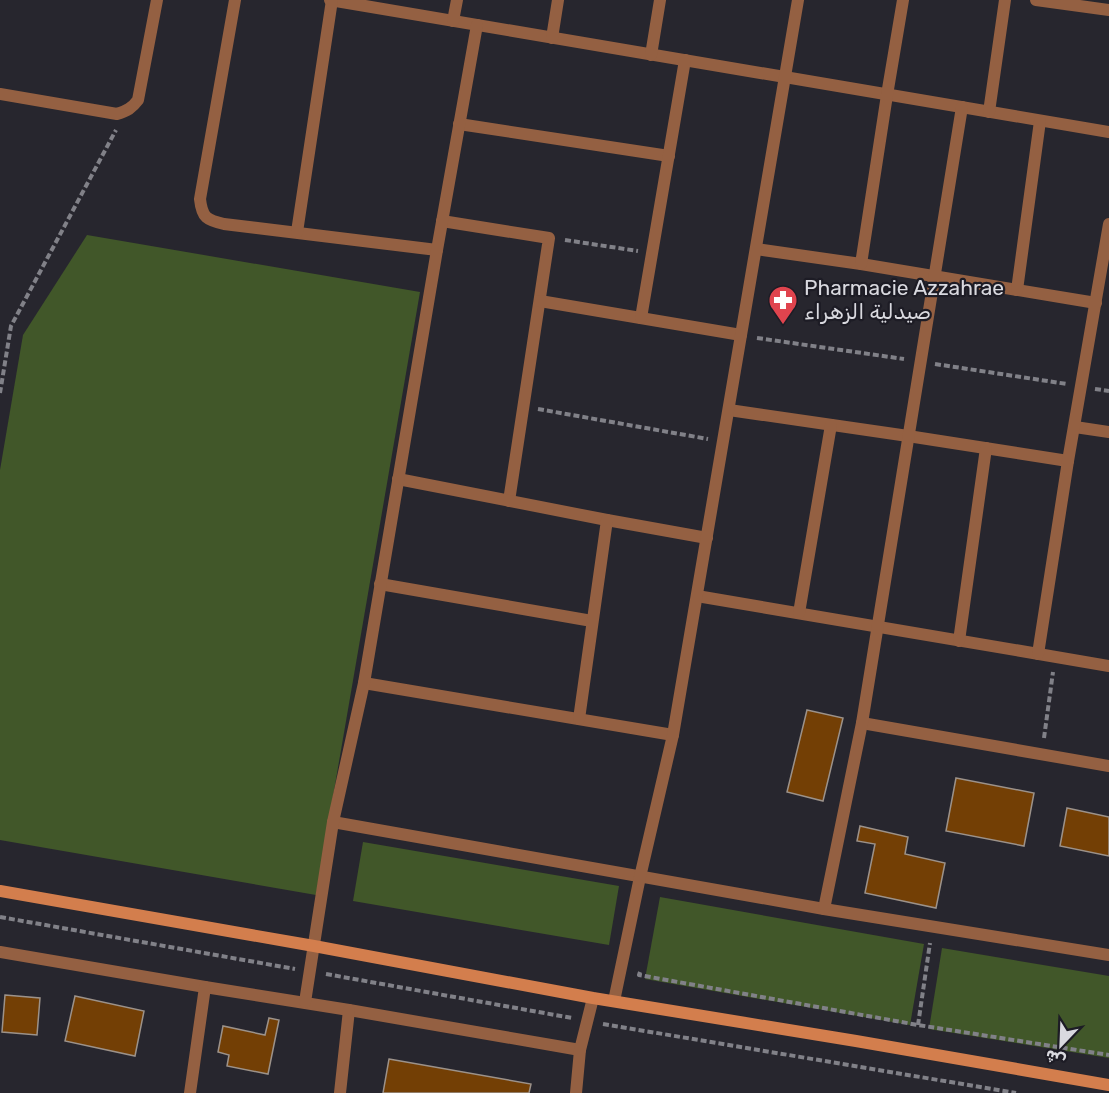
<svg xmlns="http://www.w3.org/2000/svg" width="1109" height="1093" viewBox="0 0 1109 1093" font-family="Rubik,'Noto Sans Arabic',sans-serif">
<rect width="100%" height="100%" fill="#27262e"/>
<!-- green -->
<g fill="#415729">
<path d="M87 235 420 292 316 895 0 840V470L23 335Z"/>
<path d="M363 842 619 886 609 945 353 901Z"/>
<path d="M660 897 924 944 910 1025 645 979Z"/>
<path d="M942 948 1109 976V1058L929 1029Z"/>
</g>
<!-- building -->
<g fill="#733f05" stroke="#9c928a" stroke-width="1.5">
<path d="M807 710 843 718 823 801 787 792Z"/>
<path d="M956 778 1034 793 1024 846 946 831Z"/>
<path d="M1067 808 1109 817V856L1060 846Z"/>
<path d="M860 826 908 837 905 854 945 863 936 908 865 893 875 844 857 841Z"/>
<path d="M5 995 40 998 37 1035 2 1032Z"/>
<path d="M75 996 144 1011 135 1056 65 1041Z"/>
<path d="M269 1018 279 1020 268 1074 227 1066 229 1055 218 1052 223 1026 265 1035Z"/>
<path d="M389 1059 531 1084 529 1093H383Z"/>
</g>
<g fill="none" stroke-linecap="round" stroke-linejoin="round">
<!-- path -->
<g stroke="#818188" stroke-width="4" stroke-dasharray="6 3" stroke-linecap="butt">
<path d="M565 240 638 251"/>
<path d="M757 338 904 359"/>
<path d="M935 364 1067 384"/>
<path d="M1095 389 1109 391"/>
<path d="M0 393 11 326 116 130"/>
<path d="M538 409 708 439"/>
<path d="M1044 738 1053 672"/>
<path d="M0 917 295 969"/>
<path d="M640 972 639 975 918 1025 1109 1055"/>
<path d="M326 974 572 1018"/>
<path d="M603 1024 1016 1093"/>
<path d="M918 1025 930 943"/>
</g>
<!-- minor -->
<g stroke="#946042" stroke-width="12">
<path d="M235 0 200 199C202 218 207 220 224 224L437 250"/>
<path d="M330 0 1109 132"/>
<path d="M1036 0 1109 10"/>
<path d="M453 21 457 0"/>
<path d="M552 38 558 0"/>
<path d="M651 55 660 0"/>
<path d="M0 94 117 114C127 111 132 108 138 100L157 0"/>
<path d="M989 112 1005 0"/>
<path d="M459 124 669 156"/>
<path d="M442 221 549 238 509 501"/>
<path d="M297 232 332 0"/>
<path d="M756 249 861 264 1096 303"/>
<path d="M861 264 887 95 903 0"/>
<path d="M1017 290 1040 121"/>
<path d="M540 301 741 335"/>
<path d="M641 318 685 60"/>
<path d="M729 410 908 436 1068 461"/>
<path d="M1075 427 1109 432"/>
<path d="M398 479 607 520 707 538"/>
<path d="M380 584 592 621"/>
<path d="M697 596 1109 666"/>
<path d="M799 613 831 425"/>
<path d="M959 641 986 448"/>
<path d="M1038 654 1068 461 1109 224"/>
<path d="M364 683 673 735"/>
<path d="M579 719 607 520"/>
<path d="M862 723 1109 766"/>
<path d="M333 822 824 909 1109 955"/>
<path d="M824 909 862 723 962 107"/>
<path d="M0 952 205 987 349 1010 580 1050"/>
<path d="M614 1001 640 877 673 735 798 0"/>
<path d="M305 1002 333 822 364 683 437 250 477 25"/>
<path d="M190 1093 205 987"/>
<path d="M340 1093 349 1010"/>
<path d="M576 1093 580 1050 593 998"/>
</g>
<!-- secondary -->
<path stroke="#d37e4d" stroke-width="12" d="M0 891 314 946 593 998 856 1041 1109 1085"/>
</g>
<!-- icons -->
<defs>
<g id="pharmacy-pin" transform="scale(1.5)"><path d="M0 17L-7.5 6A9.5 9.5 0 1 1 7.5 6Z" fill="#e0444e" stroke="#1d1c25"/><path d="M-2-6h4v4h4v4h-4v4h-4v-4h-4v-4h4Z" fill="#fff"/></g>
</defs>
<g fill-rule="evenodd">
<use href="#pharmacy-pin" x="783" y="300"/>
</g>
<g text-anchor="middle" stroke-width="4.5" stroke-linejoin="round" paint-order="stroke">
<!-- poi labels -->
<g font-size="21" fill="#d9d9df" stroke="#1d1c25" text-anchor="start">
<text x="804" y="295">Pharmacie Azzahrae<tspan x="804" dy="24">صيدلية الزهراء</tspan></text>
</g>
</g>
<!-- north arrow -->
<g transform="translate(1061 1045) rotate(203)" stroke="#1d1c25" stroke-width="4.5" paint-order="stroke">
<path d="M0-4.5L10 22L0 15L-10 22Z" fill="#d9d9df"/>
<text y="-9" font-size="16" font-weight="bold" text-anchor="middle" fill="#d9d9df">ش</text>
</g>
</svg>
